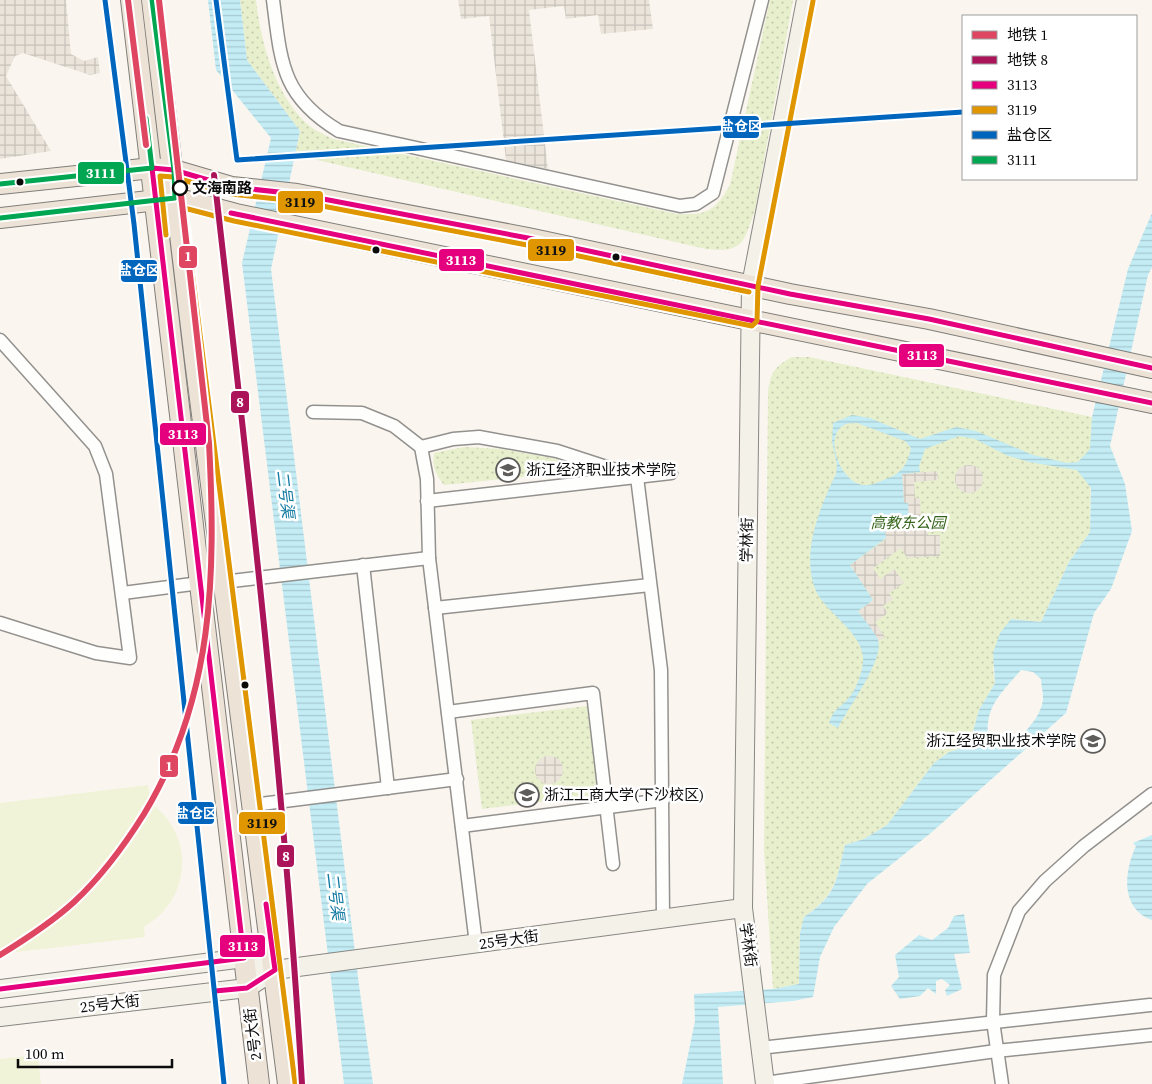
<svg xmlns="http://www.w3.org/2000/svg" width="1152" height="1084" viewBox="0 0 1152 1084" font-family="'Source Serif 4','Noto Sans SC',serif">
<defs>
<pattern id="grass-dots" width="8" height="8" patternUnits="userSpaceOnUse" patternTransform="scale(1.25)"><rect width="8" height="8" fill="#e7efcd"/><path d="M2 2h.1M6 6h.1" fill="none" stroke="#c5ccaf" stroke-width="1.8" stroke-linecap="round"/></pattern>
<pattern id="plaza-grid" width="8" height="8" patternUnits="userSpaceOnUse" patternTransform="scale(1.25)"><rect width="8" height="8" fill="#eae4da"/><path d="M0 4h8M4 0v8" fill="none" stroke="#c7c2ba"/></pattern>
<pattern id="water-rules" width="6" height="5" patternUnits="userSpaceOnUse" patternTransform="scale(1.25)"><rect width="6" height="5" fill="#c3ecf5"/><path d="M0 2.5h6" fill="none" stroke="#a6c9d1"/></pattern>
</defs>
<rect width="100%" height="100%" fill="#faf6ef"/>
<!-- grass -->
<g fill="url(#grass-dots)">
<path d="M240 0H256C261 43 274 92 306 123 313 130 324 134 333 139L677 214C708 215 714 212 730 185L770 0H793L755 210C743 243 744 253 706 249L295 155 300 131 247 60Z"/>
<path d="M792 357H809L1092 417 1090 532 1069 562 1041 622 1011 619 993 669 995 683 979 710 969 746 949 752 934 763 887 825 864 839 845 845C836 881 836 895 804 917L800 933 799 984 773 989 764 850 768 392C771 372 774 367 792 357Z"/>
<path d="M464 447 501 449 568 461 569 472 444 485C436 475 432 467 434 453Z"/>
<path d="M587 706 598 795 482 809 471 720Z"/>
</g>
<!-- pitch -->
<g fill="#f1f3d8">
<path d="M148 785C151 809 155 803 168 820 195 857 182 905 144 927L145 937 0 954V803Z"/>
<path d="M38 1055 41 1084H0V1059Z"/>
</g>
<!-- plaza -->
<g fill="url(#plaza-grid)">
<path d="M0 0H66L71 54 84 61 98 57 100 73 90 75 23 53 15 56 6 76 51 151 0 159Z"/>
<path d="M458 0H649L653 29 601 34 598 15 566 19 564 6 529 10 548 169 506 160 489 16 461 19Z"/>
<circle cx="969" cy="479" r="14"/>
<path d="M938 471V480L914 482 915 498H920L921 524H927L928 535H940V556L907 558 901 548 873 568 880 579 894 569 904 583 889 593 893 599 883 606 888 613 875 622 885 637 879 641 858 611 873 600 850 565 886 539 885 531 908 503H904L902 474Z"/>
<circle cx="549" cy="770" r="14"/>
</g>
<!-- water -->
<g fill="url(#water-rules)" fill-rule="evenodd">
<path d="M208 0H240L247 60 300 131 271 269 359 985 373 1084H344L242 263 271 138 216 70Z"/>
<path d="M1152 213V267L1148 275 1110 446 1125 484 1132 531 1111 589 1094 613 1066 713 932 832 867 884 834 927 820 957 813 997 793 1001 718 1007 723 1084H682L695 1021 694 994 773 989 799 984 800 933 804 917C837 895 836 881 845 845L864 839 887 825 934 763 949 752 969 746 979 710 995 683 993 653 1000 633 1011 619 1041 622 1069 562 1090 532 1091 488 1077 470 1029 462 1006 455 975 439 959 436 925 449 919 466 920 472 902 474 904 503H908L909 529 885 531 886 538 850 565 873 600 858 611C864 620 874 630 878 640 885 659 846 711 838 728L829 723C836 706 836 712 847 700 855 692 862 674 863 662 866 635 827 614 816 591 800 554 820 507 836 474L837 465 832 442 833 423 852 415 870 418 920 439 956 427 976 431 1033 455 1067 463 1078 462 1090 449 1092 417 1128 269ZM857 423 905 441 911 448C908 464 901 474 886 479 879 482 871 486 863 485 841 483 821 435 846 424 849 423 854 423 857 423ZM1021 670 1033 672 1041 679C1041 685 1043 692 1043 698 1042 719 1017 743 999 749L989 745C983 708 998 697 1021 670Z"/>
<path d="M1152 835V920C1120 909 1124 871 1136 846L1133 843Z"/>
<path d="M964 914 970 953 954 954 962 989 947 996 945 990 950 985 942 979 936 981V994L928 988 920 996 900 999 891 986 899 977 895 955 919 935 932 940 948 928 954 916Z"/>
</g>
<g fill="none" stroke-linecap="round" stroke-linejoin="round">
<!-- street casing -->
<g stroke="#93918e" stroke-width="15">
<g id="street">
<path d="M273 0C281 62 281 96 339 131L680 206 696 204 713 193 762 0"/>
<path d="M0 340 95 446 106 474 130 658 96 653 0 623"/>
<path d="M313 412 362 413 394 426 421 447 427 479 429 558 476 944"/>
<path d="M421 447 453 439 479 437 557 451 637 477 661 670 663 919"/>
<path d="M427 501 671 473"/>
<path d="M363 565 388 788"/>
<path d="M223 582 429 558"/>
<path d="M123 593 200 583"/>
<path d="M435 608 650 585"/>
<path d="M448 712 593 693 613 864"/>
<path d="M253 805 457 779"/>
<path d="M462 826 663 800"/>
<path d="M760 1048 1150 1005"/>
<path d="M765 1083 996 1051 1152 1035"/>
<path d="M1002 1084 993 1021 994 975 1019 911 1045 881 1084 846 1152 794"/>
</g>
</g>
<!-- secondary casing -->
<g stroke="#898784" stroke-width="20">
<g id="secondary">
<path d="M0 989 244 958 275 970"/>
<path d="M0 1017 247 988 275 970 743 908"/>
<path d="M765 1084 743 908 751 285 806 0"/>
</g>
</g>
<!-- primary casing -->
<g stroke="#807e7b" stroke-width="22">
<g id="primary">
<path d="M131 0 259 1084"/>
<path d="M152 0 195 360 288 1084"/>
<path d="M0 184 152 168 174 170 232 187 297 194 528 238 790 294 929 319 1152 368"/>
<path d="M0 218 175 198 236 214 1152 403"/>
</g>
</g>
<!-- street -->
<use href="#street" stroke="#fefefd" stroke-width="12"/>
<!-- secondary -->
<use href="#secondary" stroke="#f4f1e8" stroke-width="18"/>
<!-- primary -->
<use href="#primary" stroke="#ece3d6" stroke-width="20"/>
<!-- bus-1 casing -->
<g stroke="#fff" stroke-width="9">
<g id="bus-1">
<path d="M231 213 1152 403"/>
<path d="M0 989 244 958 152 168 174 170 232 187 297 194 528 238 790 294 929 319 1152 368"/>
<path d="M215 991 247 988 275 970 266 904"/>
</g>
</g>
<!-- bus-2 casing -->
<g stroke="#fff" stroke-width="9">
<g id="bus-2">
<path d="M166 235 160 176 173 177 231 194 296 201 527 245 749 292"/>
<path d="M295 1083 184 208 234 221 752 326 757 321 758 286 813 1"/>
</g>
</g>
<!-- bus-3 casing -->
<g stroke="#fff" stroke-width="9">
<g id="bus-3">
<path d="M105 0 134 224 224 1084"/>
<path d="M216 0 237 160 963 112"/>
</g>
</g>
<!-- bus-4 casing -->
<g stroke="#fff" stroke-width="9">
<g id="bus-4">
<path d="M0 184 152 168 146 118"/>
<path d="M0 218 175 198 174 170 152 0"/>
</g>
</g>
<!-- bus-1 -->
<use href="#bus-1" stroke="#e5007d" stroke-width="5"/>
<!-- bus-2 -->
<use href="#bus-2" stroke="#df9601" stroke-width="5"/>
<!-- bus-3 -->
<use href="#bus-3" stroke="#0065bd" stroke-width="5"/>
<!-- bus-4 -->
<use href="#bus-4" stroke="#00a651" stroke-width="5"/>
<!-- metro-1 casing -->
<g stroke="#fff" stroke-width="10">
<g id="metro-1">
<path d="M128 0 146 145"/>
<path d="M0 955C26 939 51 923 74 902 102 876 124 846 144 814 214 698 216 574 209 443L159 0"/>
</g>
</g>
<!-- metro-2 casing -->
<g stroke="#fff" stroke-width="10">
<path id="metro-2" d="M214 175C249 478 284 780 302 1084"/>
</g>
<!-- metro-1 -->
<use href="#metro-1" stroke="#df4661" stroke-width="6"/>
<!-- metro-2 -->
<use href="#metro-2" stroke="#ac145a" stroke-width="6"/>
</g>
<!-- icons -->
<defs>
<g id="university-ring" transform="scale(1.25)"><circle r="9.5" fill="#fff" stroke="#5f5d5b" stroke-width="1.5"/><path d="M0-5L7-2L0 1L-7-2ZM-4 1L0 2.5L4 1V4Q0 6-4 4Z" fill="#5f5d5b"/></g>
</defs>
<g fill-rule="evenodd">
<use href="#university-ring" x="508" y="470"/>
<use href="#university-ring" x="1093" y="741"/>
<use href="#university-ring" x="527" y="795"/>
</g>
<!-- markers -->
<g fill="#0b0b0b" stroke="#fff" stroke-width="2">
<circle cx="20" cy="182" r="4.5"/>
<circle cx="376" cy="250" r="4.5"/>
<circle cx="616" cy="257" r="4.5"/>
<circle cx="245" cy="685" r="4.5"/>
</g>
<circle fill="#fff" stroke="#0b0b0b" stroke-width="2.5" cx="180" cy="188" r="7"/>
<g text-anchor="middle" stroke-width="5" stroke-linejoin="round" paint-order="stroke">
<!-- stop labels -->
<g font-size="15" font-weight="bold" fill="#0b0b0b" stroke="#fff" text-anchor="start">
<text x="192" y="193">文海南路</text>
</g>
<!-- poi labels -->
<g font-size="15" fill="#0b0b0b" stroke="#fff" text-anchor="start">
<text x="526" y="475">浙江经济职业技术学院</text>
<text x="1076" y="746" text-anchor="end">浙江经贸职业技术学院</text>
<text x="544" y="800">浙江工商大学(下沙校区)</text>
</g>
<!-- park labels -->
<g font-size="15" font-style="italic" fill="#35651a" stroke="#fff">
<text x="908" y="528">高教东公园</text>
</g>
<!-- street labels -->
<g font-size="15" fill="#0b0b0b" stroke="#fff">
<text transform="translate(747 540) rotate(-89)" y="5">学林街</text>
<text transform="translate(509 940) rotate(-8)" y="5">25号大街</text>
<text transform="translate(748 945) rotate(82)" y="5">学林街</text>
<text transform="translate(110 1004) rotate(-7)" y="5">25号大街</text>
<text transform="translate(253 1034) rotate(-97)" y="5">2号大街</text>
</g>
<!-- water labels -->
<g font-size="16" font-style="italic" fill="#1179a1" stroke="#fff">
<text transform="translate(286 494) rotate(83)" y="6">二号渠</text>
<text transform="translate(336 896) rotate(83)" y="6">二号渠</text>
</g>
</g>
<g stroke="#fff" stroke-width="2">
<rect x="722" y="115" width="38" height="24" rx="5" fill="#0065bd"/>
<rect x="77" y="161" width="48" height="24" rx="5" fill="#00a651"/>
<rect x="277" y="190" width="47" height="24" rx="5" fill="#df9601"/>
<rect x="527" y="238" width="48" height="24" rx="5" fill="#df9601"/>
<rect x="178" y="245" width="20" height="24" rx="5" fill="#df4661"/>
<rect x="438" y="248" width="47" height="24" rx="5" fill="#e5007d"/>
<rect x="120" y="259" width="38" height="24" rx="5" fill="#0065bd"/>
<rect x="898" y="343" width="47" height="25" rx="5" fill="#e5007d"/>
<rect x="230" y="390" width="20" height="24" rx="5" fill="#ac145a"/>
<rect x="159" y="422" width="48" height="24" rx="5" fill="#e5007d"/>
<rect x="159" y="754" width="20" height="24" rx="5" fill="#df4661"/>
<rect x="177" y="801" width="38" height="24" rx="5" fill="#0065bd"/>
<rect x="238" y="811" width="48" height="24" rx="5" fill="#df9601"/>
<rect x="276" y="844" width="19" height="24" rx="5" fill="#ac145a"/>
<rect x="219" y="934" width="47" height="24" rx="5" fill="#e5007d"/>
</g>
<g font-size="14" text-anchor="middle" font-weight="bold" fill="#fff">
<text x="741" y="131">盐仓区</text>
<text x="101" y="178">3111</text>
<text x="188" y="261">1</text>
<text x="461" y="265">3113</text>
<text x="139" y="275">盐仓区</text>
<text x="922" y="360">3113</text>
<text x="240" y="407">8</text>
<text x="183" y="439">3113</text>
<text x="169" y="771">1</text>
<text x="196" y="818">盐仓区</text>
<text x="286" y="861">8</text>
<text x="243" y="951">3113</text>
</g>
<g font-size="14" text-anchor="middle" font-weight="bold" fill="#111">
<text x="300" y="207">3119</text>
<text x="551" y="255">3119</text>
<text x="262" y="828">3119</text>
</g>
<!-- legend -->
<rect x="962" y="15" width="175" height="165" fill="#ffffff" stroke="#9d9d9d"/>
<rect x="972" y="31" width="25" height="8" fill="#df4661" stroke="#9d9d9d"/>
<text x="1007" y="40" font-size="15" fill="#0b0b0b">地铁 1</text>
<rect x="972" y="56" width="25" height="8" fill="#ac145a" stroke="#9d9d9d"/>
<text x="1007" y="65" font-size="15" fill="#0b0b0b">地铁 8</text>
<rect x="972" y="81" width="25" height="8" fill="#e5007d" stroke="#9d9d9d"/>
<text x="1007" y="90" font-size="15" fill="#0b0b0b">3113</text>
<rect x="972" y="106" width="25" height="8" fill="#df9601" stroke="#9d9d9d"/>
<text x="1007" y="115" font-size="15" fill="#0b0b0b">3119</text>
<rect x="972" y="131" width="25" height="8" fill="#0065bd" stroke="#9d9d9d"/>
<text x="1007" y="140" font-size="15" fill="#0b0b0b">盐仓区</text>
<rect x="972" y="156" width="25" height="8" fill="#00a651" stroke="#9d9d9d"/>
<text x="1007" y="165" font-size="15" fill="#0b0b0b">3111</text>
<!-- scale -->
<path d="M18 1059v8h154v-8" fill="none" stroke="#0b0b0b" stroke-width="2.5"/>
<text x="25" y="1059" font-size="15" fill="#0b0b0b" stroke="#ffffff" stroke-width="4" paint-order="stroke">100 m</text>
</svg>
